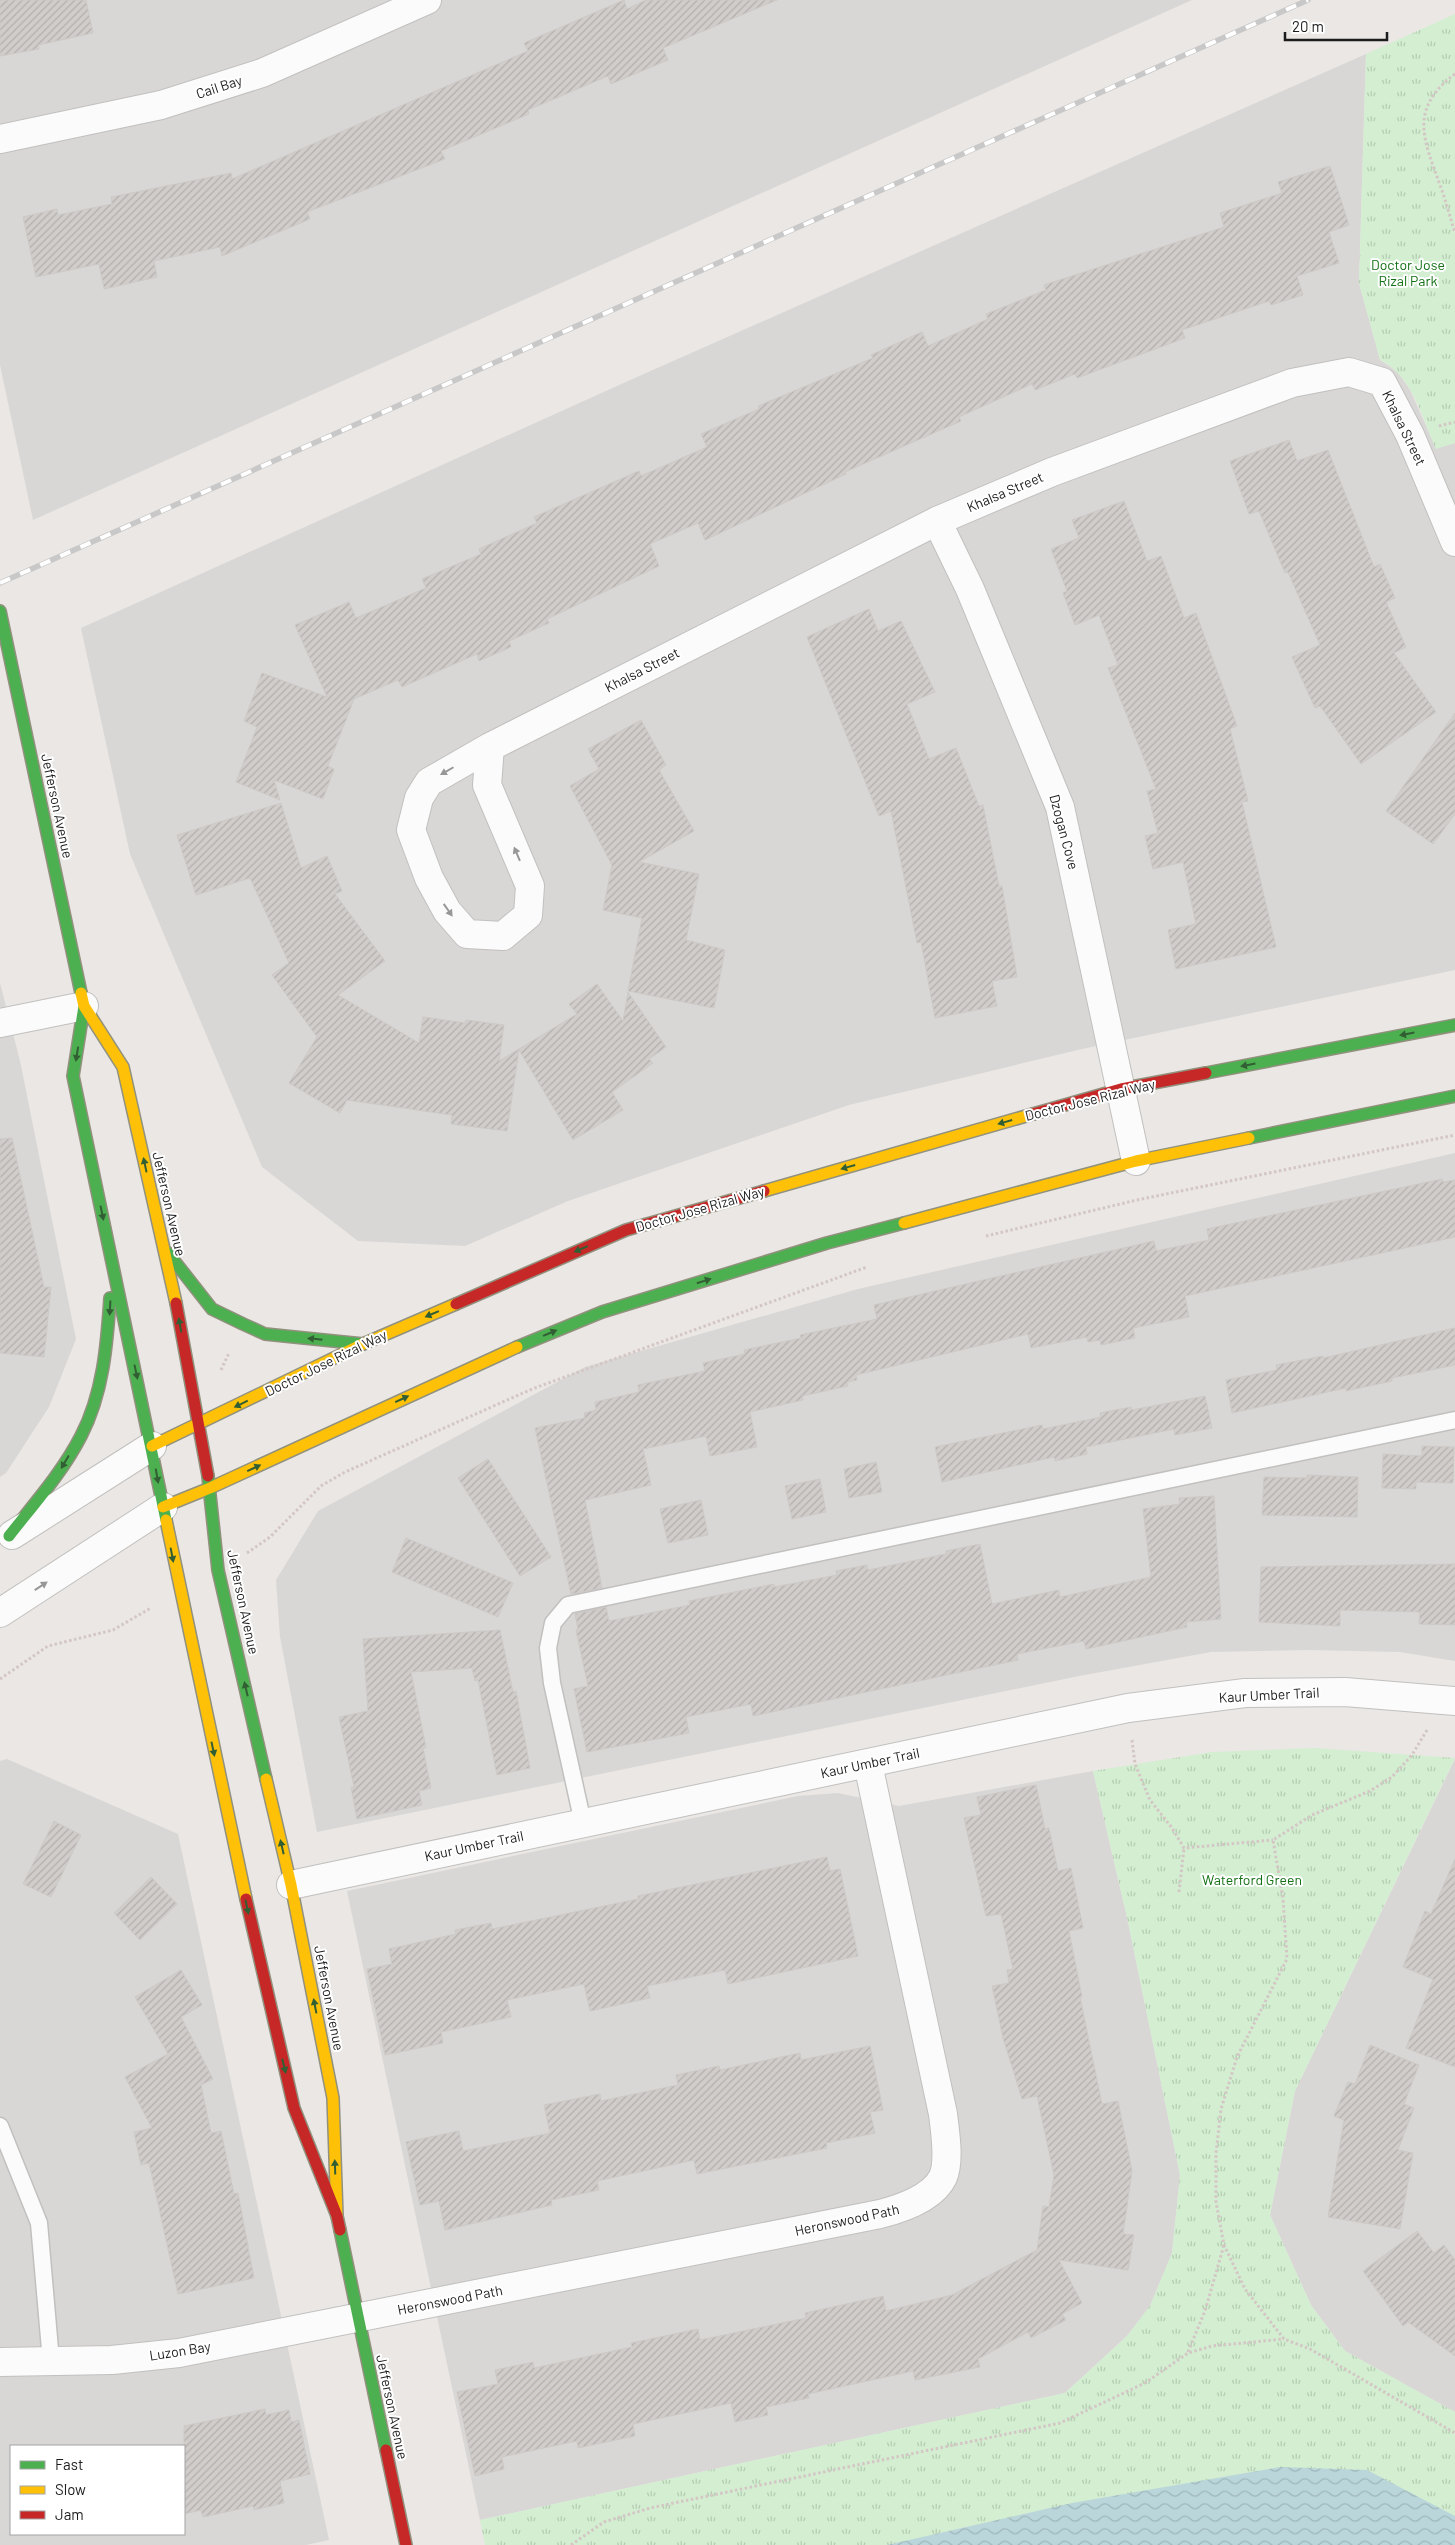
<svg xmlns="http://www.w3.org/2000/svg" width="1455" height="2545" viewBox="0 0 1455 2545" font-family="Barlow,sans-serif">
<defs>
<pattern id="park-tufts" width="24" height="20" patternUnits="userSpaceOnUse" patternTransform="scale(1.25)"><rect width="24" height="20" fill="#d3eed1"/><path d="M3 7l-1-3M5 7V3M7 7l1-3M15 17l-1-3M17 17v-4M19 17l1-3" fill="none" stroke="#b5ccb3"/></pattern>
<pattern id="water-waves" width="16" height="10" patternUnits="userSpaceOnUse" patternTransform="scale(1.25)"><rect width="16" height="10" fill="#bad6db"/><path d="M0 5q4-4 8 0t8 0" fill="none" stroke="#9fb7bb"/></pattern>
<pattern id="building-hatch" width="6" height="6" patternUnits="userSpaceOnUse" patternTransform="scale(1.25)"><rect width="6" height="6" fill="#d0cdcb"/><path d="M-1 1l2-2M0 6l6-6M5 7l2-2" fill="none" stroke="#b2afae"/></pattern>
</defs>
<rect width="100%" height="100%" fill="#eae7e4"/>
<!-- residential -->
<g fill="#d9d7d6" fill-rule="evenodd">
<path d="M0 0H1192L33 520 0 365Z"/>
<path d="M1366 54 1359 283 1380 360 1398 372 1410 390 1436 448 1455 443V970L1082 1049 849 1105 568 1201 465 1246 358 1241 262 1167 130 854 81 628 628 381Z"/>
<path d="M0 983 20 1061 76 1339 49 1407 6 1473 0 1477Z"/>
<path d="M1455 1153V1661L1400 1652 1307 1650 1211 1652 1079 1676 317 1832 280 1637 276 1580 318 1511 585 1367 858 1289Z"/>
<path d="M7 1759 178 1834 329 2540 306 2545H0V1761ZM11 2446H184V2534H11Z"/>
<path d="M1455 1759V2412L1345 2351 1311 2305 1270 2215 1295 2091Z"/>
<path d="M1093 1771 1128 1922 1180 2175 1172 2253 1150 2306 1127 2336 1065 2393 480 2520 347 1891 798 1796 838 1793 899 1806Z"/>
</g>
<!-- park -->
<g fill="url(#park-tufts)">
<path d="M1455 14V443L1436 449C1422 418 1413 376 1380 360L1359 283 1366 54Z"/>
<path d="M1315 1748 1455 1758 1295 2091 1270 2215 1311 2305 1345 2351 1455 2412V2545H485L480 2520 1065 2393 1127 2336 1150 2306 1172 2253 1180 2175 1128 1922 1093 1771 1212 1752Z"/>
</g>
<!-- water -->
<path fill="url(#water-waves)" d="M1280 2467 1367 2470 1455 2516V2545H887L1072 2503Z"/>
<!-- building -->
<g fill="url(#building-hatch)" stroke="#cdc9c6">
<path d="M0 0H86L93 33 38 45 39 49 0 56Z"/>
<path d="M624 0 627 9 646 0H777L663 48 668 60 611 84 608 76 528 110 529 114 441 151 445 159 307 212 310 219 222 256 220 247 154 261 157 277 104 289 99 264 36 277 23 217 57 209 58 215 112 204 111 197 231 173 232 179 528 51 524 43Z"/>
<path d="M1330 166 1349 225 1329 232 1339 263 1297 276 1303 295 1271 305 1269 301 1182 330 1185 338 1077 378 1075 374 1035 390 1032 384 959 417 961 421 845 472 846 474 705 540 698 523 650 544 659 566 547 619 549 623 509 641 511 647 479 661 477 654 402 687 398 680 354 699 328 766 334 769 323 799 274 780 280 800 236 782 257 727 244 721 262 673 327 697 295 625 349 602 356 618 426 588 422 579 481 554 479 549 537 523 534 517 639 471 641 476 707 447 701 434 759 409 758 406 873 358 871 355 922 332 928 346 988 319 986 314 1046 290 1044 285 1224 227 1220 213 1282 193 1278 182Z"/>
<path d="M1289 440 1297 461 1328 450 1374 567 1380 564 1395 598 1386 602 1406 647 1394 653 1436 712 1361 764 1320 706 1315 708 1292 657 1320 645 1288 572 1285 573 1259 511 1249 514 1230 461Z"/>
<path d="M1124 501 1147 561 1161 556 1184 618 1196 613 1237 726 1230 729 1248 801 1242 802 1276 947 1176 969 1168 930 1196 924 1183 862 1153 869 1145 836 1158 833 1147 791 1156 789 1108 668 1118 665 1099 615 1075 625 1063 593 1067 591 1051 549 1079 538 1072 520Z"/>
<path d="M869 609 878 631 901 621 935 692 907 704 929 759 956 748 979 806 983 805 999 886H1002L1017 977 992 981 997 1006 935 1018 921 942 917 943 891 811 879 816 807 637Z"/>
<path d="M1455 713V814L1433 844 1386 811Z"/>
<path d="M641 720 666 765 659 770 694 831 639 862 699 874 686 940 725 950 714 1008 628 991 642 918 603 910 612 865 570 786 599 769 588 749Z"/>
<path d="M281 803 301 868 327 856 342 891 335 894 385 961 338 995 419 1043 423 1017 465 1023 466 1020 504 1025 499 1061 577 1014 569 1004 597 984 623 1021 628 992 666 1047 649 1059 653 1063 612 1092 623 1110 573 1140 519 1050 507 1131 451 1124 452 1115 347 1100 340 1113 289 1083 317 1037 272 975 289 963 250 878 196 895 177 835Z"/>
<path d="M12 1138 44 1287H51L44 1357 0 1353V1139Z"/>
<path d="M1442 1179 1443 1182 1455 1180V1237L1185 1296 1189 1317 1133 1328 1135 1338 1101 1345 1100 1340 1088 1342 1087 1337 1031 1348 1028 1334 856 1375 857 1380 847 1382 848 1386 802 1396 803 1400 750 1412 757 1447 710 1456 706 1436 643 1449 651 1485 585 1500 602 1588 571 1594 535 1428 585 1418 584 1413 596 1410 595 1402 639 1392 638 1385 705 1371 703 1363 745 1354 744 1350 801 1338 800 1335 877 1319 874 1305 1154 1241 1156 1251 1209 1240 1207 1229Z"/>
<path d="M1455 1328V1365L1392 1378V1381L1346 1391V1388L1232 1413 1226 1380 1277 1370 1276 1365 1323 1356V1358Z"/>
<path d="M1205 1396 1212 1428 1175 1435 1174 1429 1086 1447 1087 1454 1055 1461 1054 1457 942 1482 935 1447 1042 1425 1043 1429 1101 1417 1100 1413 1131 1407 1132 1410Z"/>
<path d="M1422 1446 1454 1447 1453 1483 1416 1482V1489L1382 1488 1383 1454 1422 1456Z"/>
<path d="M488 1459 551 1557 520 1576 458 1478Z"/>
<path d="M876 1462 882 1492 849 1498 844 1469Z"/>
<path d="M1307 1475 1358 1477 1357 1517 1262 1515 1264 1477 1307 1478Z"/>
<path d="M820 1479 826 1512 792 1519 785 1486Z"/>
<path d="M1214 1496 1221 1619 1186 1622 1187 1627 1086 1649 1084 1641 1017 1654 1018 1660 753 1716 751 1704 686 1717 689 1733 587 1752 574 1689 588 1686 576 1630 578 1629 575 1614 606 1607 609 1621 690 1605 689 1601 774 1584V1587L837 1575 836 1571 867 1565 868 1570 946 1554V1551L980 1544 992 1604 1059 1590 1060 1597 1151 1577 1143 1509 1180 1504 1179 1498Z"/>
<path d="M701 1500 708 1535 668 1543 660 1509Z"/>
<path d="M406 1538 513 1583 498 1617 392 1572Z"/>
<path d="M1455 1564V1625L1419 1624 1420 1612 1340 1610V1626L1259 1622 1261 1567Z"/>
<path d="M500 1630 513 1692 516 1691 530 1768 497 1775 478 1680 475 1681 472 1668 411 1672 426 1748H423L431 1788 419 1791 422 1805 357 1819 351 1787H354L339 1717 368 1711 363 1639Z"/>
<path d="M1036 1785 1045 1829 1049 1828 1058 1871 1071 1868 1083 1928 1069 1931 1082 1997H1080L1102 2104 1118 2101 1132 2171 1123 2234 1134 2235 1128 2270 1059 2260 1082 2303 1062 2314 1066 2320 1031 2338 1028 2332 978 2359 980 2367 915 2380 913 2371 808 2394 809 2398 766 2407 768 2415 735 2422 731 2403 633 2424 635 2436 578 2448 577 2441 502 2457 504 2469 475 2476 457 2392 498 2384 495 2370 533 2362 534 2368 632 2347 631 2343 698 2329 700 2340 806 2318 805 2313 883 2296 886 2311 952 2295 1037 2250 1043 2206 1049 2207 1054 2175 1037 2096 1022 2099 1003 2038 992 1986 1009 1983 1007 1970 1013 1969 1001 1914 986 1916 964 1818 981 1815 977 1797Z"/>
<path d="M54 1821 81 1835 51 1897 23 1884Z"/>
<path d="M827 1857 830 1871 840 1869 858 1956 728 1984 725 1970 647 1986 650 1998 590 2011 584 1984 507 2000 511 2017 441 2032 443 2043 385 2055 367 1969 392 1964 389 1949 456 1934 455 1930 491 1923 492 1929 638 1899V1896Z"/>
<path d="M1455 1859V2067L1406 2048 1433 1979 1403 1967 1425 1911 1431 1914Z"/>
<path d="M151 1877 177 1904 140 1940 114 1913Z"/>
<path d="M181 1970 202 2005 181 2017 213 2079 201 2085 211 2133 221 2131 234 2194 238 2193 254 2278 178 2294 149 2163 141 2165 134 2132 152 2128 125 2077 168 2054 135 1997Z"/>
<path d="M1370 2045 1419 2065 1404 2104 1414 2108 1398 2150 1413 2153 1400 2229 1328 2217 1344 2120 1334 2116 1348 2082 1355 2084Z"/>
<path d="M870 2046 883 2110 870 2112 875 2133 826 2143 827 2148 697 2174 694 2160 597 2181 599 2190 551 2200 552 2205 445 2230 439 2201 420 2205 406 2142 459 2131 463 2151 550 2133 544 2105 600 2094 601 2101 678 2085 676 2075 719 2066 720 2070 800 2053 801 2060Z"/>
<path d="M1417 2231 1434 2253 1444 2245 1455 2260V2356L1408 2322 1403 2326 1363 2271Z"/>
<path d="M265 2409 266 2415 289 2410 291 2422 299 2420 310 2474 280 2481 284 2503 254 2510 253 2506 203 2517 201 2510 184 2514V2426Z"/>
</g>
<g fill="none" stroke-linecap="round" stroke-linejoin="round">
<!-- lane casing -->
<g stroke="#c1c0bf" stroke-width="19">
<g id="lane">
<path d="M583 1823 552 1683 548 1648 553 1623 568 1605 1455 1420"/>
<path d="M0 2126 39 2223 51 2361"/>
</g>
</g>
<!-- street casing -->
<g stroke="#c1c0bf" stroke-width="30">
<g id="street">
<path d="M0 139 161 105 262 73 427 0"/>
<path d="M937 521 970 589 1060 807 1136 1161"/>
<path d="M490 747 487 785 530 886 528 915 503 936 467 934 447 911 429 878 411 830 419 798 429 782 490 747 937 521 1052 472 1292 383 1349 372 1382 382 1410 435 1455 542"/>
<path d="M0 1023 84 1006"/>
<path d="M12 1535 152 1446"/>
<path d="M0 1613 163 1507"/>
<path d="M291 1885 1128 1708 1245 1693 1345 1692 1455 1701"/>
<path d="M0 2362 112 2360 179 2353 880 2214C900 2209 933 2198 943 2177 950 2161 945 2131 943 2114L868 1764"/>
</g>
</g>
<!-- fast casing -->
<g stroke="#91917e" stroke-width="14">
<g id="fast">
<path d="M0 611 81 993"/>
<path d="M84 1006 73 1076 166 1520"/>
<path d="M1206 1073 1455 1025"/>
<path d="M1249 1138 1455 1096"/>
<path d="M168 1253 212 1309 243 1324 265 1334 363 1344"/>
<path d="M517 1347 602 1312 827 1243 904 1223"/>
<path d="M208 1476 218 1570 266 1779"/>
<path d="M9 1536C34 1504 62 1473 81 1436 103 1394 107 1345 110 1298"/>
<path d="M340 2230 386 2450"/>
</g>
</g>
<!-- slow casing -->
<g stroke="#91917e" stroke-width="14">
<g id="slow">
<path d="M81 993 84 1006 123 1067 176 1303"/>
<path d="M764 1191 1033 1114"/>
<path d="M904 1223 1136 1161 1249 1138"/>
<path d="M152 1446 363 1344 456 1304"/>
<path d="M163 1507 210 1488 517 1347"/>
<path d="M166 1520 246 1899"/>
<path d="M266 1779 291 1885 333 2098 337 2216"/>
</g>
</g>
<!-- jam casing -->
<g stroke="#91917e" stroke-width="14">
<g id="jam">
<path d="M1033 1114 1121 1089 1206 1073"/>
<path d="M176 1303 208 1476"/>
<path d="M456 1304 626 1230 764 1191"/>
<path d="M246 1899 294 2108 337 2216 340 2230"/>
<path d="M386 2450 406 2545"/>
</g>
</g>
<!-- path -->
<g stroke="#d4c6c5" stroke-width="3" stroke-dasharray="2.5 2.5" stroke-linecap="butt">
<path d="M1455 74C1408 109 1424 140 1440 185 1446 201 1450 217 1455 233"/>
<path d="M1439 426 1455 422"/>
<path d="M986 1236 1137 1200 1455 1135"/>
<path d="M221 1370 229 1353"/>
<path d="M247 1553 270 1537 321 1486 345 1472 532 1389 867 1267"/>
<path d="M0 1679 48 1646 113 1630 151 1608"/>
<path d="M1427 1730 1412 1755 1392 1777 1370 1791 1312 1815 1273 1840 1283 1898 1287 1959 1237 2057 1221 2109 1216 2153V2202L1224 2245 1245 2289 1284 2339 1310 2349 1455 2433"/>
<path d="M1132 1740 1135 1764 1150 1800 1172 1828 1184 1848 1273 1840"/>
<path d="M1179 1892 1184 1848"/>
<path d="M1188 2352 1205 2311 1224 2245"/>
<path d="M571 2545 604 2522 650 2508 1060 2423 1145 2383 1188 2353 1212 2346 1284 2339"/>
</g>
<!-- lane -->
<use href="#lane" stroke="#fcfbfb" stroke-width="16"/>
<!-- street -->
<use href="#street" stroke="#fcfbfb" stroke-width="28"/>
<!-- fast -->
<use href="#fast" stroke="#4caf50" stroke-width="11"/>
<!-- slow -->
<use href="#slow" stroke="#ffc107" stroke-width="11"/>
<!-- jam -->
<use href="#jam" stroke="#c62828" stroke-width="11"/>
<!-- rail casing -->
<g stroke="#c9c8c8" stroke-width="5.5">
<path id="rail" d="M0 583 1308 0"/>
</g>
<!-- rail -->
<use href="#rail" stroke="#fff" stroke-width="4" stroke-dasharray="11" stroke-linecap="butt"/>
</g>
<!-- one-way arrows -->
<defs><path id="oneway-solid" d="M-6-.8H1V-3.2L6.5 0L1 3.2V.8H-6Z" transform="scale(1.25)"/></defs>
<g fill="#979797">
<use href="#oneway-solid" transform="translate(447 771) rotate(150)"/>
<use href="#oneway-solid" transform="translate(517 854) rotate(-113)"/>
<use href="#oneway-solid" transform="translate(448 910) rotate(55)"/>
<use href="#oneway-solid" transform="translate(41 1586) rotate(-33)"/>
</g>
<g fill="#325e33">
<use href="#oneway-solid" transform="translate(1407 1034) rotate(169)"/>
<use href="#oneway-solid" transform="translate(77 1054) rotate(99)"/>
<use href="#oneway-solid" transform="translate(1248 1065) rotate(169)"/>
<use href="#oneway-solid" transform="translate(1005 1122) rotate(164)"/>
<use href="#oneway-solid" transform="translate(145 1165) rotate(-102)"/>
<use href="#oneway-solid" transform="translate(848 1167) rotate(164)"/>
<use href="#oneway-solid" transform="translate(102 1213) rotate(78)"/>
<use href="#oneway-solid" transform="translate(581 1249) rotate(157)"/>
<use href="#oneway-solid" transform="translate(704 1281) rotate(-17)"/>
<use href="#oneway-solid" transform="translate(110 1308) rotate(93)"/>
<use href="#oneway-solid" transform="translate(432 1314) rotate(157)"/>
<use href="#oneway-solid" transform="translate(180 1325) rotate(-100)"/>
<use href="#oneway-solid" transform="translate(550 1333) rotate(-23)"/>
<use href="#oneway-solid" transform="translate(315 1339) rotate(-174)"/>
<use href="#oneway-solid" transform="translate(136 1372) rotate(78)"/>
<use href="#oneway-solid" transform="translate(402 1399) rotate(-25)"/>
<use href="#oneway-solid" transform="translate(241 1404) rotate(154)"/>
<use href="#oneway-solid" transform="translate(65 1462) rotate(121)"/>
<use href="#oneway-solid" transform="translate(254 1468) rotate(-25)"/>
<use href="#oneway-solid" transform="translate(157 1476) rotate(80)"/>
<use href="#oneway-solid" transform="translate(172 1555) rotate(79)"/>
<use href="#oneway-solid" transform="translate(246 1689) rotate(-103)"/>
<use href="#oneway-solid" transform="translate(213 1749) rotate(78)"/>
<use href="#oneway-solid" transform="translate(282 1847) rotate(-103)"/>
<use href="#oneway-solid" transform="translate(247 1907) rotate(78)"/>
<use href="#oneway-solid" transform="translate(315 2006) rotate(-101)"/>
<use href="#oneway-solid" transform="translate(284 2066) rotate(76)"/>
<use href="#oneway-solid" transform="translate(335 2167) rotate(-92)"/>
</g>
<g text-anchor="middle" stroke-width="4" stroke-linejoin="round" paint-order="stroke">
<!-- street labels -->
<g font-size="14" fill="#1c1c1c" stroke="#fff">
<text transform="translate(219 87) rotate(-18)" y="5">Cail Bay</text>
<text transform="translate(1404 428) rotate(64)" y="5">Khalsa Street</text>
<text transform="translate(1005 492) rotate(-23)" y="5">Khalsa Street</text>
<text transform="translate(642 670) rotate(-27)" y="5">Khalsa Street</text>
<text transform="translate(57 806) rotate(78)" y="5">Jefferson Avenue</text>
<text transform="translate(1064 832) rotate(75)" y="5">Dzogan Cove</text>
<text transform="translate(1090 1100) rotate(-14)" y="5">Doctor Jose Rizal Way</text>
<text transform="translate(169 1204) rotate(77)" y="5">Jefferson Avenue</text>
<text transform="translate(700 1209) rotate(-16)" y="5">Doctor Jose Rizal Way</text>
<text transform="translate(326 1363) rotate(-26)" y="5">Doctor Jose Rizal Way</text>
<text transform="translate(243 1602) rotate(78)" y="5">Jefferson Avenue</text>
<text transform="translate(1269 1695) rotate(-3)" y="5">Kaur Umber Trail</text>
<text transform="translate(870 1763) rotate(-12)" y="5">Kaur Umber Trail</text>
<text transform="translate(474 1846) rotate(-12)" y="5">Kaur Umber Trail</text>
<text transform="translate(329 1998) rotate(79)" y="5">Jefferson Avenue</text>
<text transform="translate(847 2220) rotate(-12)" y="5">Heronswood Path</text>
<text transform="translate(450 2300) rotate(-11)" y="5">Heronswood Path</text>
<text transform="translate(180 2351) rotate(-9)" y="5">Luzon Bay</text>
<text transform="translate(392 2407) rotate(78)" y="5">Jefferson Avenue</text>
</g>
<!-- park labels -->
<g font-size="14" fill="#137015" stroke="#fff">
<text x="1408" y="270">Doctor Jose<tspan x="1408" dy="16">Rizal Park</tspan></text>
<text x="1252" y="1885">Waterford Green</text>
</g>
</g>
<!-- legend -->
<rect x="10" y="2445" width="175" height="90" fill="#ffffff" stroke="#a4a4a4"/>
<rect x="20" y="2461" width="25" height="8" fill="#4caf50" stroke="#a4a4a4"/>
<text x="55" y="2470" font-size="15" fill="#1c1c1c">Fast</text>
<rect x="20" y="2486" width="25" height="8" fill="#ffc107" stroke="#a4a4a4"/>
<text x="55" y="2495" font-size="15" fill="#1c1c1c">Slow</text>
<rect x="20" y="2511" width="25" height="8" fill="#c62828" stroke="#a4a4a4"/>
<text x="55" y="2520" font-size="15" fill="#1c1c1c">Jam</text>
<!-- scale -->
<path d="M1285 32v8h102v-8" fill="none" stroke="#1c1c1c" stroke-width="2.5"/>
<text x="1292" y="32" font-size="15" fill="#1c1c1c" stroke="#ffffff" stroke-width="4" paint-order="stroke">20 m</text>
</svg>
